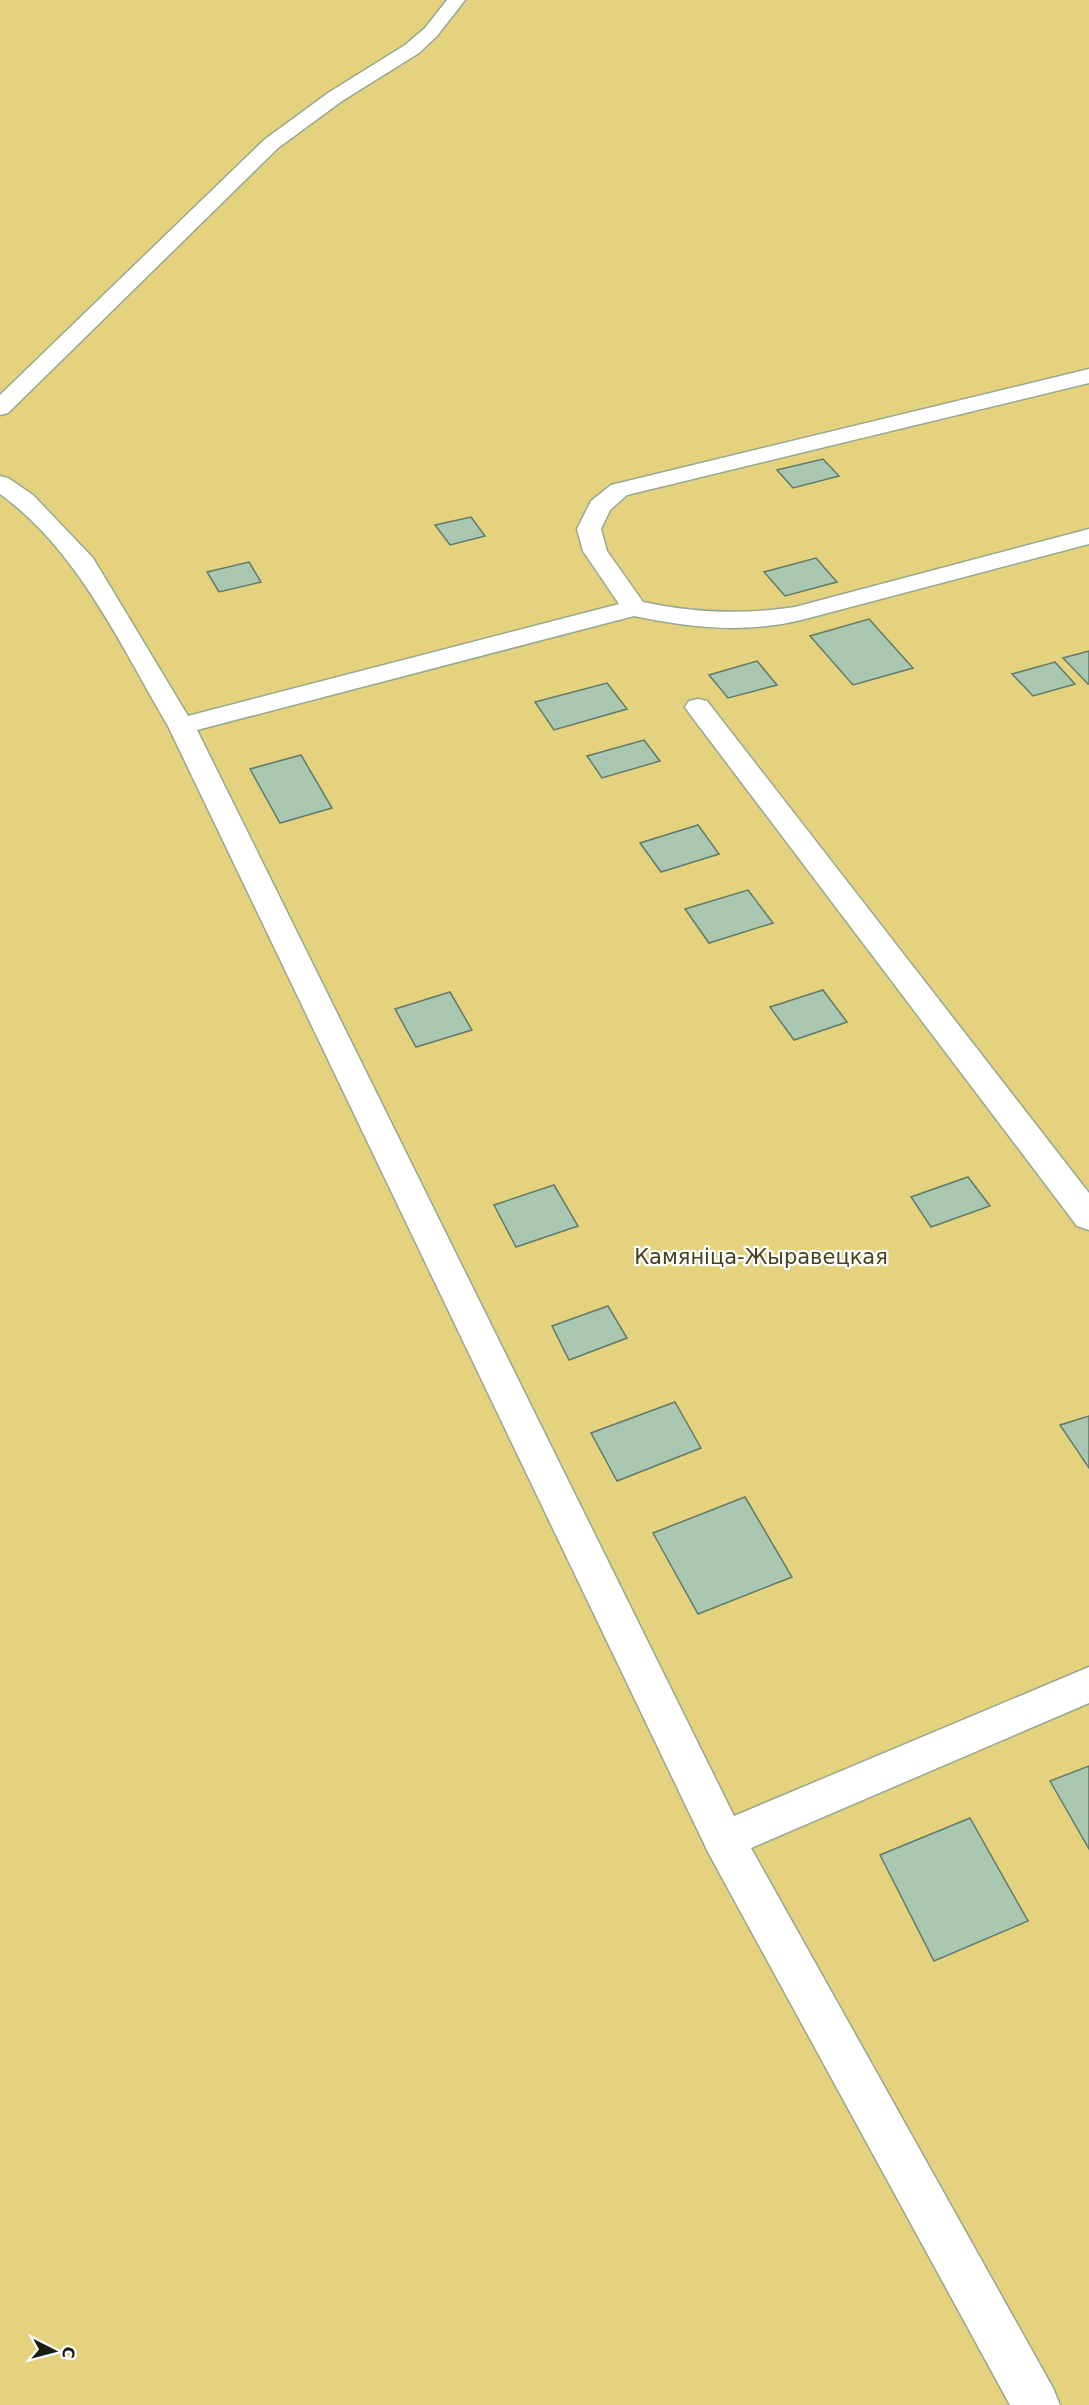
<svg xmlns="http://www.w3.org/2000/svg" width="1089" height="2405" viewBox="0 0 1089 2405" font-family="'DejaVu Sans',sans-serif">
<rect width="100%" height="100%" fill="#e8fbdf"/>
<!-- green -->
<rect fill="#e4d27f" x="0" y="0" width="1089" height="2405"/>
<!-- building -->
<g fill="#aac7b2" stroke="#607b68" stroke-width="1.5">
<path d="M823 459 839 476 793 488 777 470Z"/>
<path d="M471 517 485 536 450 545 435 525Z"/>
<path d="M816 558 837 582 785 596 764 572Z"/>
<path d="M249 562 261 582 219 592 207 572Z"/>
<path d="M869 619 913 668 853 685 810 636Z"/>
<path d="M1089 651V684H1088L1063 658Z"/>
<path d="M757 661 777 685 728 698 709 675Z"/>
<path d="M1055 662 1075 684 1033 696 1012 674Z"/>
<path d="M607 683 627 709 554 730 535 702Z"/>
<path d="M644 740 660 761 602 778 587 756Z"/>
<path d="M301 755 332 808 280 823 250 769Z"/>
<path d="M698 825 719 854 661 872 640 843Z"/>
<path d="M748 890 773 923 709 943 685 909Z"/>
<path d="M823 990 847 1022 794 1040 770 1007Z"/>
<path d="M450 992 472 1030 416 1047 395 1009Z"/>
<path d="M968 1177 990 1206 931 1227 911 1197Z"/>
<path d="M554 1185 578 1226 516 1247 494 1205Z"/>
<path d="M608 1306 627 1338 569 1360 552 1326Z"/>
<path d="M675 1402 701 1448 617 1481 591 1433Z"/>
<path d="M1089 1416V1468L1060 1425Z"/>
<path d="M745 1497 792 1577 698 1614 653 1533Z"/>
<path d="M1089 1766V1849L1050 1781Z"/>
<path d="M970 1818 1028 1921 934 1961 880 1855Z"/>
</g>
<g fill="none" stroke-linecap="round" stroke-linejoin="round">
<!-- minor casing -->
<g stroke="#97a88e" stroke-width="3">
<g id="minor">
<path d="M447 0H465L437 36 419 53 342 101 278 148 8 413 0 415V395L264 140 328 93 405 45 425 28Z"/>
<path d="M1089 369V383L627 495 610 510 601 529 607 551 643 602C694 613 743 615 795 607L1089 529V544L805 619C748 634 691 628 634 616L197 730 734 1816 1089 1667V1703L751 1848 1053 2388 1060 2405H1010L709 1854 168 726C121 646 77 549 0 494V476L8 478 33 495 93 558 188 716 619 604 583 551 577 529 591 501 611 485Z"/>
<path d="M698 699 707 701 1089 1193V1230L1077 1226 689 713 685 707 689 701Z"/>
</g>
</g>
<!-- minor -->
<use href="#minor" fill="#fff" fill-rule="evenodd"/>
</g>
<g text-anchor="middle" stroke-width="4.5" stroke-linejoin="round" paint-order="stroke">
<!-- park labels -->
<g font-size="21" fill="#48401b" stroke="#fff">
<text x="761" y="1264">Камяніца-Жыравецкая</text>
</g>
</g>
<!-- north arrow -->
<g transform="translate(54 2351) rotate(96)" stroke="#ffffff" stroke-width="4.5" paint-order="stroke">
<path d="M0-4.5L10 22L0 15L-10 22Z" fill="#171e14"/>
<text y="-9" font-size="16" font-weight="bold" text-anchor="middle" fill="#171e14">С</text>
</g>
</svg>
